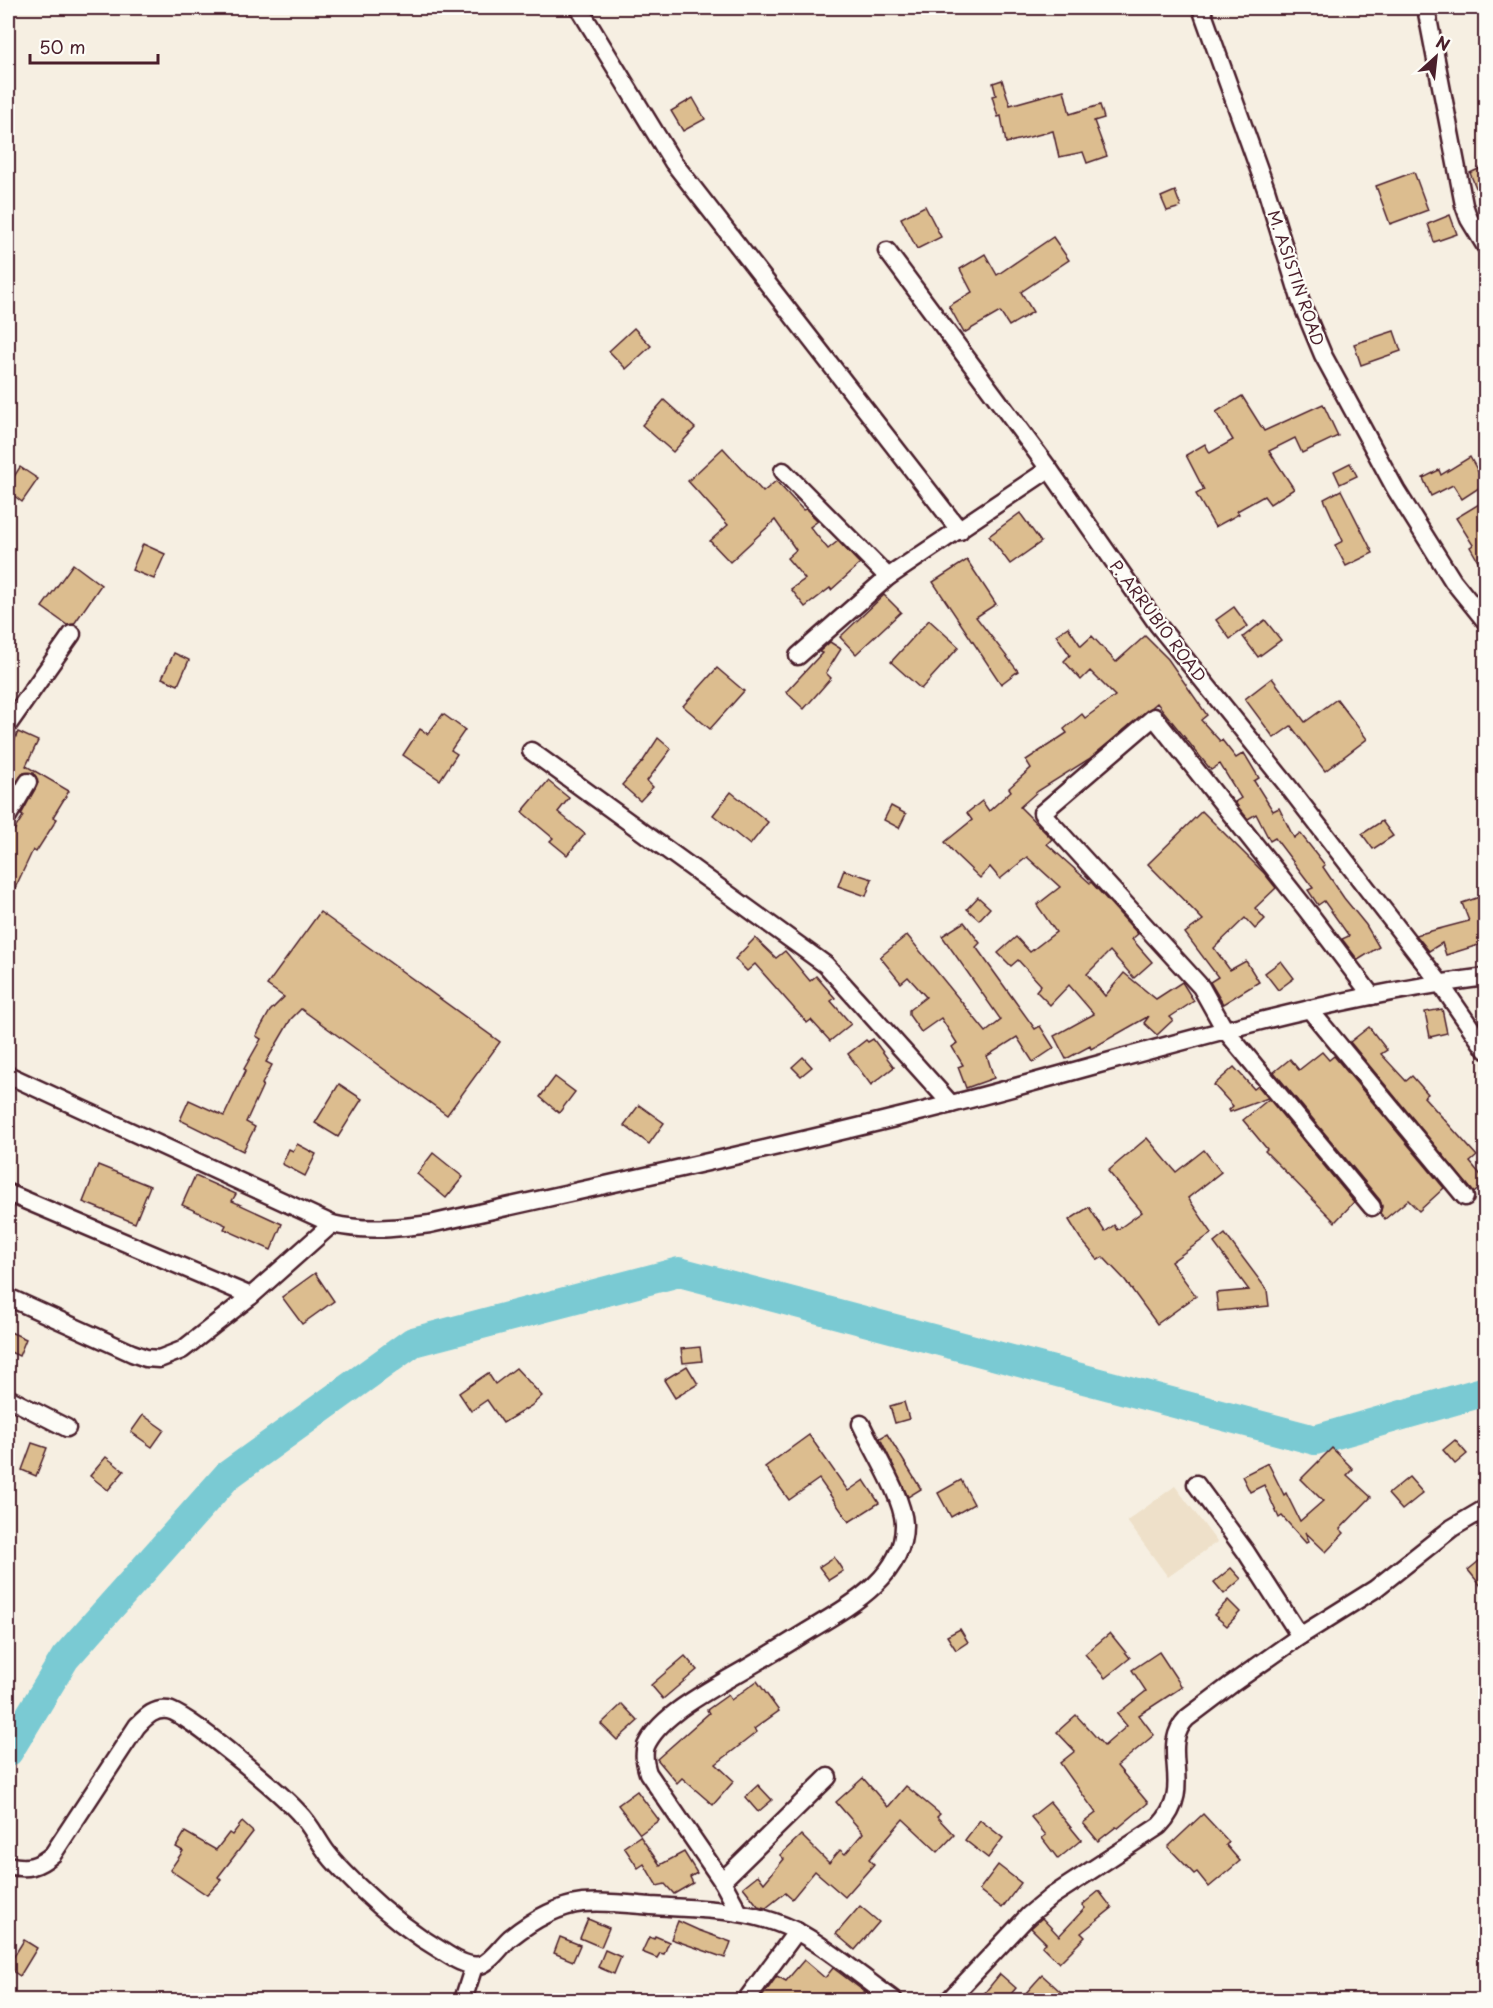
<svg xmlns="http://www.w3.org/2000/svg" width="1493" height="2008" viewBox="0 0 1493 2008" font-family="'Playpen Sans',sans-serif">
<rect width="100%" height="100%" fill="#f6efe2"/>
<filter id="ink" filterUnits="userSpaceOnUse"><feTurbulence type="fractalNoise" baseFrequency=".0167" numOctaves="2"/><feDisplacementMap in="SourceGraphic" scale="12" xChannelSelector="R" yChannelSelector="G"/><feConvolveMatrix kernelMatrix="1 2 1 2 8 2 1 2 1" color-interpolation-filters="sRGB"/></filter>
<g filter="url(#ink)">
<!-- built -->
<path fill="#eee0c9" d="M1175 1486 1217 1542 1168 1577 1127 1521Z"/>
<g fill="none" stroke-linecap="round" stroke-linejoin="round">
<!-- river -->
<path stroke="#7acad3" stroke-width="30" d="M8 1752 65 1658 227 1476 413 1342 679 1272 1315 1440 1486 1391"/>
</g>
<!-- building -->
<g fill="#dcbd8f" stroke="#4a1f2b" stroke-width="1.5">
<path d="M1002 80 1010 105 1064 90 1070 114 1100 105 1104 118 1094 121 1107 156 1087 163 1083 152 1059 157 1053 131 1006 143 1001 116 998 117 992 96 996 95 993 83Z"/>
<path d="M693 98 705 119 683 131 671 111Z"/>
<path d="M1485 166V210L1470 173Z"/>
<path d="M1414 172 1428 210 1390 224 1376 186Z"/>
<path d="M1175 191 1181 207 1167 211 1161 197Z"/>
<path d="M925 206 941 237 917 249 901 218Z"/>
<path d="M1450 215 1457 234 1434 242 1428 224Z"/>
<path d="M1053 237 1069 260 1021 292 1033 312 1009 326 1000 312 964 333 949 306 972 292 960 269 985 254 997 275Z"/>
<path d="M634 328 651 346 626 369 609 351Z"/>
<path d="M1394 331 1401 351 1361 365 1354 344Z"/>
<path d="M1242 396 1264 431 1323 404 1338 436 1302 453 1295 438 1269 451 1294 489 1270 504 1264 496 1237 511 1239 514 1215 527 1196 494 1204 490 1186 455 1205 444 1210 453 1233 440 1216 412Z"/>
<path d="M664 400 695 428 673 452 642 425Z"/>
<path d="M723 448 763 492 776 481 803 510 806 509 818 521 810 527 828 549 838 541 860 564 831 590 830 588 805 607 791 589 805 579 787 558 796 550 775 520 730 562 710 541 728 525 688 481Z"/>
<path d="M1470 457 1485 484 1462 499 1453 485 1431 496 1423 478 1439 470 1441 475Z"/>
<path d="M1350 463 1357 476 1340 484 1334 471Z"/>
<path d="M20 467 38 479 22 502 8 491V486Z"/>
<path d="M1341 490 1373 553 1346 566 1335 545 1343 541 1324 499Z"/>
<path d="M1479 504 1485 515V573L1470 547 1473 545 1456 518Z"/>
<path d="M1020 513 1041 542 1010 564 989 536Z"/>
<path d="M143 544 165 554 154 579 132 570Z"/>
<path d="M967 560 996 604 976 617 1018 671 1001 684 933 582Z"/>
<path d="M73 564 101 585 74 624 67 625 42 607Z"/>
<path d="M884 595 901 612 856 654 840 637Z"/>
<path d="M1234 607 1248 626 1230 639 1216 620Z"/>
<path d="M929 620 959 647 921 689 891 662Z"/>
<path d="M1265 620 1281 640 1258 657 1243 637Z"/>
<path d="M1068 627 1081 646 1092 636 1116 662 1145 636 1168 659 1207 715 1201 720 1220 741 1222 740 1236 758 1244 753 1259 778 1254 781 1273 811 1279 808 1294 838 1300 833 1325 865 1323 867 1344 898 1366 925 1379 947 1358 960 1342 939 1349 936 1324 901 1318 905 1308 890 1313 888 1275 838 1270 841 1256 814 1248 819 1239 808 1235 802 1241 798 1220 764 1211 770 1157 703 1089 759 1038 791 1020 807 1052 839 1047 844 1090 883 1091 882 1138 934 1132 939 1152 962 1134 978 1110 951 1087 974 1105 996 1124 973 1156 999 1182 982 1194 1001 1170 1017 1173 1020 1157 1035 1144 1023 1149 1016 1091 1049 1090 1046 1066 1059 1054 1036 1094 1014 1069 985 1050 1005 1036 991 1041 985 1018 960 1011 966 998 953 1016 937 1030 952 1056 932 1037 905 1060 887 1027 857 1000 879 990 867 980 878 955 854 945 842 972 820 967 813 982 801 989 811 1011 791 1009 788 1031 768 1026 760 1067 733 1064 729 1082 714 1085 718 1115 696 1090 671 1081 680 1064 661 1070 655 1056 635Z"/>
<path d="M830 642 841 649 826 673 831 678 804 709 786 692 822 653 819 652Z"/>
<path d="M174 653 189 660 178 685 162 678Z"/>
<path d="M717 668 744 691 710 729 683 706Z"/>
<path d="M1272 678 1305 722 1337 699 1367 739 1325 771 1291 726 1274 738 1245 699Z"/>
<path d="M443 714 465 730 451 750 457 754 440 780 403 755 420 729 428 734Z"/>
<path d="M18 732 38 741 26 766 69 791 53 817 57 819 36 852 33 850 8 903V840L23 816 21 815 38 783 34 773H23L8 796V755Z"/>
<path d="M658 738 671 749 647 781 653 787 640 801 622 785 643 761Z"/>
<path d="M548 781 569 798 558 812 585 834 567 855 550 841 553 838 522 812Z"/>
<path d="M731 792 768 822 750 845 713 815Z"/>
<path d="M891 806 906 814 899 828 884 820Z"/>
<path d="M1202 811 1264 873 1276 888 1255 908 1265 919 1255 929 1245 918 1214 948 1230 970 1246 961 1259 982 1223 1004 1210 982 1218 977 1185 933 1203 920 1148 864Z"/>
<path d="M1382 821 1393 836 1373 849 1362 834Z"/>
<path d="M844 870 872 879 866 896 838 886Z"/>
<path d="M1485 895V943L1446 955 1442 943 1429 951 1416 935 1469 921 1462 903Z"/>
<path d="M978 897 990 908 979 920 967 909Z"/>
<path d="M320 912 500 1042 447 1115 301 1009 291 1019 266 1062 272 1065 262 1084 263 1085 246 1122 255 1127 243 1151 180 1120 189 1100 224 1116 246 1070 244 1069 261 1039 256 1036 270 1011 284 997 267 985Z"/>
<path d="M964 922 980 943 976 947 1035 1029 1040 1026 1054 1048 1033 1062 1017 1037 987 1056 994 1078 966 1088 958 1067 963 1065 952 1047 957 1043 941 1018 921 1032 909 1015V1010L926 997 908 977 901 983 880 957 907 935 986 1032 1001 1020 942 936Z"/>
<path d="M755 938 776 958 785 951 810 981 816 976 835 998 831 1001 851 1024 830 1041 811 1020 807 1023 755 964 747 971 735 959Z"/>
<path d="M1281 961 1294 978 1278 990 1265 973Z"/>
<path d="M1442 1009 1447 1033 1430 1037 1425 1012Z"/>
<path d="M1369 1027 1387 1050 1381 1054 1406 1081 1412 1076 1428 1094 1424 1097 1477 1156 1470 1162 1485 1180V1183L1474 1193 1350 1042Z"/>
<path d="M873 1039 894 1067 871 1085 848 1054 866 1040 868 1042Z"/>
<path d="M1322 1052 1329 1060 1334 1056 1444 1188 1419 1211 1408 1200 1385 1219 1380 1213 1382 1206 1380 1200 1274 1072 1290 1059 1299 1070Z"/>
<path d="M803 1057 812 1067 801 1076 792 1067Z"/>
<path d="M1234 1067 1254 1089 1258 1086 1268 1098 1230 1112 1229 1110 1233 1106 1214 1085Z"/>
<path d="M555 1077 575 1092 559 1113 540 1097Z"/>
<path d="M339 1084 362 1099 338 1137 315 1123Z"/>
<path d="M1269 1099 1354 1202 1335 1222 1265 1151 1267 1149 1243 1120Z"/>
<path d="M639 1105 664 1123 649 1144 624 1125Z"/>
<path d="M1147 1138 1176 1172 1204 1150 1221 1172 1188 1198 1212 1233 1171 1262 1196 1296 1157 1324 1125 1280 1103 1257 1098 1260 1080 1238 1069 1220 1089 1207 1105 1232 1114 1225 1117 1230 1142 1212 1108 1171Z"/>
<path d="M297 1144 316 1154 305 1176 282 1164 289 1149 293 1151Z"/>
<path d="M433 1153 463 1177 446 1198 417 1174Z"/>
<path d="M98 1165 150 1186 135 1223 83 1202Z"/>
<path d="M195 1176 236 1194 232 1201 282 1224 271 1250 224 1229 226 1225 182 1205Z"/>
<path d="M1225 1234 1267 1290 1269 1306 1218 1311 1216 1293 1249 1290 1214 1243Z"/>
<path d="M315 1273 334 1301 302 1324 282 1297Z"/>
<path d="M8 1331 26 1339 19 1356 8 1351Z"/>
<path d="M700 1347 702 1361 683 1363 681 1349Z"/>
<path d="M687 1366 698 1384 675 1398 664 1380Z"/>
<path d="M516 1368 542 1396 531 1406 503 1423 487 1400 471 1411 459 1393 488 1373 495 1384Z"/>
<path d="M904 1402 909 1419 895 1423 890 1406Z"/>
<path d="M143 1415 164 1430 152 1447 131 1432Z"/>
<path d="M887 1434 921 1489 908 1497 880 1438Z"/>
<path d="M809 1435 848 1491 864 1480 879 1503 849 1522 819 1479 789 1500 765 1467Z"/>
<path d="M1455 1440 1467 1454 1455 1464 1443 1450Z"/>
<path d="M32 1443 47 1448 36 1476 22 1470Z"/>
<path d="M1332 1448 1353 1469 1347 1475 1371 1497 1340 1529 1344 1533 1326 1552 1305 1532 1309 1541 1306 1543 1282 1516 1279 1518 1264 1485 1250 1492 1242 1476 1268 1463 1284 1495 1286 1493 1300 1521 1323 1501 1301 1479Z"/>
<path d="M106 1457 124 1471 108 1490 90 1476Z"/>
<path d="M1409 1477 1423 1493 1402 1510 1388 1494Z"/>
<path d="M961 1480 974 1504 951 1517 938 1493Z"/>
<path d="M1485 1556V1591L1468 1570Z"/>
<path d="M834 1557 843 1571 829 1580 819 1567Z"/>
<path d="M1231 1568 1241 1579 1224 1594 1214 1582Z"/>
<path d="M1228 1600 1240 1612 1227 1626 1214 1615Z"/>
<path d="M960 1629 968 1642 956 1650 947 1636Z"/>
<path d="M1110 1633 1130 1658 1105 1678 1085 1654Z"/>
<path d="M1159 1652 1182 1687 1139 1715 1154 1735 1117 1766 1148 1803 1118 1828 1116 1827 1098 1841 1083 1823 1096 1813 1060 1763 1075 1751 1057 1732 1076 1715 1104 1746 1127 1726 1117 1714 1146 1691 1132 1670Z"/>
<path d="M685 1656 697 1670 663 1699 651 1685Z"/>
<path d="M757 1681 779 1711 754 1729 757 1732 716 1764 734 1781 713 1805 682 1778 677 1783 657 1759 709 1713 707 1710 728 1695 731 1700Z"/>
<path d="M622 1704 638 1721 617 1740 601 1724Z"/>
<path d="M863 1778 888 1807 906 1786 940 1814 937 1817 954 1835 938 1852 903 1819 869 1859 874 1864 845 1897 815 1871 792 1899 785 1893 766 1908 758 1906 743 1887 758 1875 764 1883 784 1859 780 1855 801 1835 829 1863 840 1850 845 1854 863 1833 836 1802Z"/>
<path d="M758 1785 772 1800 758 1812 745 1797Z"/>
<path d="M637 1791 659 1820 640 1834 618 1805Z"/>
<path d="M1050 1802 1081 1840 1058 1859 1042 1838 1046 1835 1031 1817Z"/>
<path d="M1203 1814 1229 1842 1226 1845 1240 1861 1209 1887 1197 1872 1194 1874 1168 1847Z"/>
<path d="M980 1820 1003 1838 988 1858 965 1840Z"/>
<path d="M242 1822 253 1832 218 1877 221 1880 207 1895 170 1870 183 1851 176 1847 185 1832 216 1850 229 1833 232 1835Z"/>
<path d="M640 1836 660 1865 684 1852 697 1873 690 1877 693 1883 674 1894 665 1884 657 1886 644 1864 638 1868 624 1847Z"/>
<path d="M998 1865 1021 1883 1002 1908 979 1890Z"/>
<path d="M1099 1891 1112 1908 1081 1933 1085 1937 1059 1963 1042 1946 1046 1943 1031 1928 1042 1918 1059 1936 1085 1908 1082 1905Z"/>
<path d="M860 1906 879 1922 855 1950 836 1934Z"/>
<path d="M588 1919 609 1928 601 1947 580 1938Z"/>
<path d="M678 1921 698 1930 731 1942 725 1958 671 1939Z"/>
<path d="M655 1936 669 1942 664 1954 660 1953 657 1958 642 1952 649 1937 654 1939Z"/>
<path d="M560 1937 580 1945 573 1961 554 1953Z"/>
<path d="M24 1940 37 1948 20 1976 8 1968V1966Z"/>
<path d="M605 1950 621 1957 614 1974 598 1967Z"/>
<path d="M804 1960 825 1978 833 1968 877 2001H759L777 1976 786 1981Z"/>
<path d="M1000 1974 1016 1988 1005 2001H978Z"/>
<path d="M1042 1975 1071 2001H1032L1025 1994Z"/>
</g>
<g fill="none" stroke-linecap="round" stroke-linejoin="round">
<!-- minor casing -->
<g stroke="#4a1f2b" stroke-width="21">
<g id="minor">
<path d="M579 8 673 162 960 531"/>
<path d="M1201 8 1266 189 1301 302 1323 355 1396 490 1453 581 1486 622"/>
<path d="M1426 8 1464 205 1469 219 1486 247"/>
<path d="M887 251 1049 469 1158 625 1287 785 1440 983 1486 1050"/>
<path d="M783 471 888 577"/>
<path d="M798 656 888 577 1049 469"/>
<path d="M8 725 72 634"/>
<path d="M531 751 826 965 951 1104"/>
<path d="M8 816 28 782"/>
<path d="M1309 1009 1465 1197"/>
<path d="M8 1075 332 1224C366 1232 397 1228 430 1224 604 1185 778 1148 951 1104 1128 1059 1303 1000 1486 977"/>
<path d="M8 1193 251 1296"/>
<path d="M1372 1207 1225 1030 1201 987 1042 813 1154 717 1306 909 1372 996"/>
<path d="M8 1297 132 1353 146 1358 159 1359 182 1350 251 1296 332 1224"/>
<path d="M8 1398 67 1428"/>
<path d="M1196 1484 1246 1552 1300 1636"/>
<path d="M8 1865C27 1870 38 1867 53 1854L137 1726C146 1717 154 1708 168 1710 187 1713 283 1795 299 1813 311 1825 318 1841 328 1854 337 1866 349 1877 359 1887 384 1911 413 1934 442 1951 451 1957 468 1968 480 1965 491 1962 501 1946 510 1938 530 1922 557 1906 583 1903 605 1901 629 1904 651 1906 700 1909 749 1908 794 1930 826 1946 864 1979 894 2000"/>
<path d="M722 1881 828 1777"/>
<path d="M739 1912 722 1881 648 1773C645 1764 643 1755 646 1746 658 1718 701 1695 726 1680 751 1666 776 1651 800 1636 840 1611 905 1580 904 1524 903 1497 873 1450 861 1424"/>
<path d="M463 2000 474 1966"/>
<path d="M746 2000 797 1931"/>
<path d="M949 2000 1029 1915 1052 1896 1159 1826C1197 1787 1157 1749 1187 1718L1232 1684 1300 1636 1375 1589 1452 1528 1486 1508"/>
</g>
</g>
<!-- minor -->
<use href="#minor" stroke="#fdfcf7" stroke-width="16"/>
</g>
</g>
<g text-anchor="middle" stroke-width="4.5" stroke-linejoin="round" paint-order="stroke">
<!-- street labels -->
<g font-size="16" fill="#4a1f2b" stroke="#fdfcf7">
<text transform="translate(1296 278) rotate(71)" y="6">M. ASISTIN ROAD</text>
<text transform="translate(1158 621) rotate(53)" y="6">P. ARRUBIO ROAD</text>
</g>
</g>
<!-- margin -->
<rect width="1493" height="2008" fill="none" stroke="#fdfcf7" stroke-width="30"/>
<rect x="15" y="15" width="1463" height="1978" fill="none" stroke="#4a1f2b" stroke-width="2" filter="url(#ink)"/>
<!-- north arrow -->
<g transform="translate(1436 57) rotate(27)" stroke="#fdfcf7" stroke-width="4.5" paint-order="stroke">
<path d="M0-4.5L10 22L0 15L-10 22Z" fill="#4a1f2b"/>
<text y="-9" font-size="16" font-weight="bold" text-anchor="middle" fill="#4a1f2b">N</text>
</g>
<!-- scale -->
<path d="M30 54v9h128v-9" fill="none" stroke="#4a1f2b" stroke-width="3"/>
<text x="39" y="54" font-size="18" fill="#4a1f2b" stroke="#fdfcf7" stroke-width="4.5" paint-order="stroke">50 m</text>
</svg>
